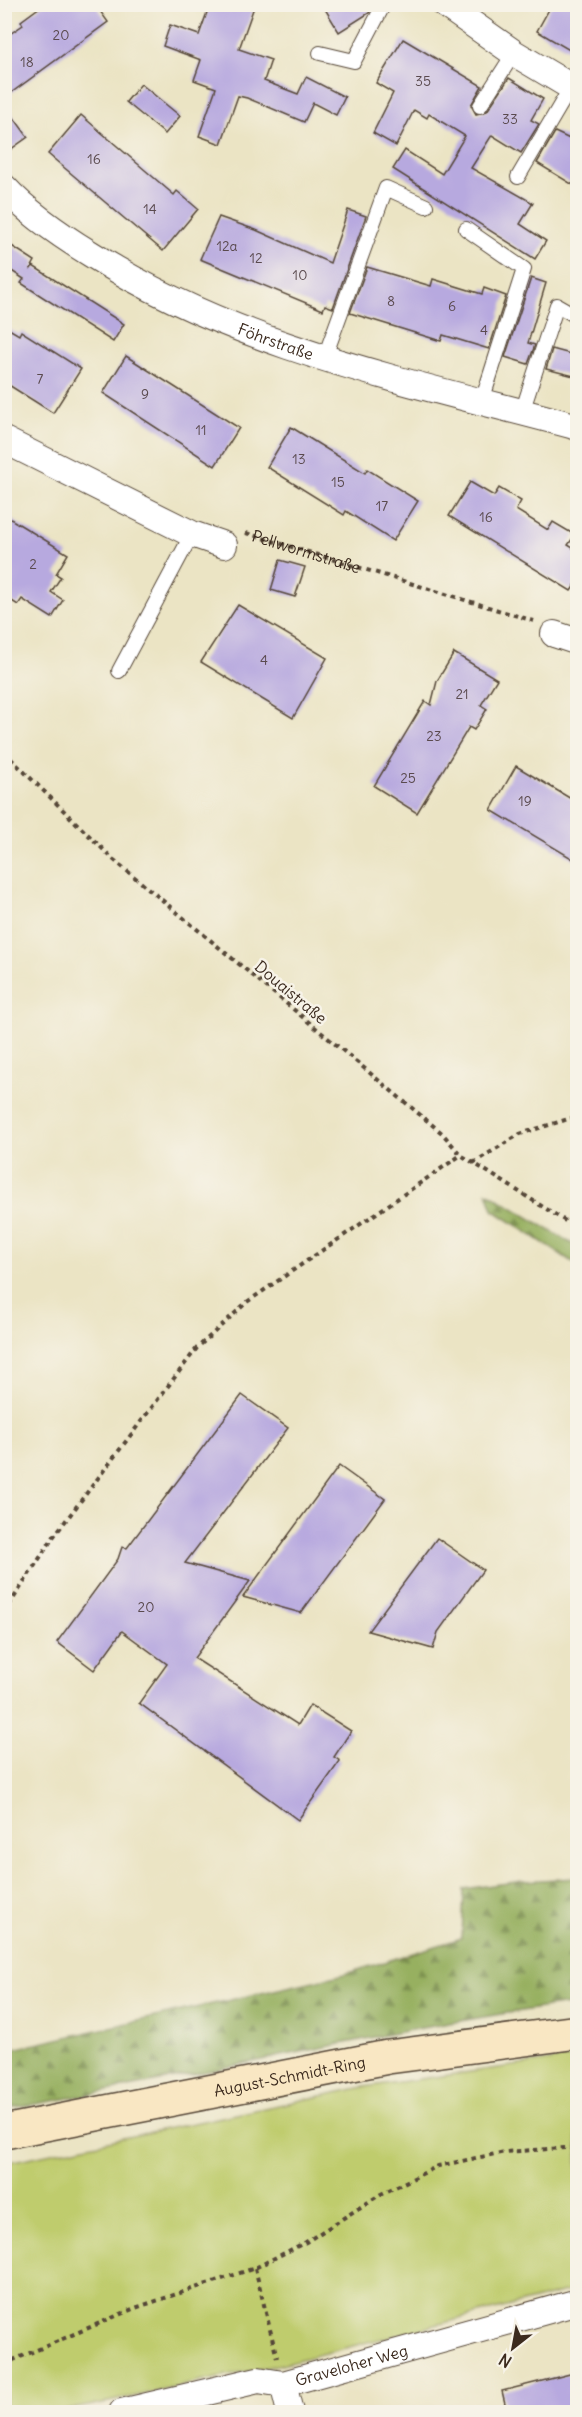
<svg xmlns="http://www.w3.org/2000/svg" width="582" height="2417" viewBox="0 0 582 2417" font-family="Delius,sans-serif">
<defs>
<pattern id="forest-firs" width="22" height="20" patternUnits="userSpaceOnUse" patternTransform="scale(1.5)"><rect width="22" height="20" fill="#97b060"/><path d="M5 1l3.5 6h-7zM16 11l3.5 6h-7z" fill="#7c8f4f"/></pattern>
</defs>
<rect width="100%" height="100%" fill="#f7f3e8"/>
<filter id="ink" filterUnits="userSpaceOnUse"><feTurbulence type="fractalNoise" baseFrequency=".0167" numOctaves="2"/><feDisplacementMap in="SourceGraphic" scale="12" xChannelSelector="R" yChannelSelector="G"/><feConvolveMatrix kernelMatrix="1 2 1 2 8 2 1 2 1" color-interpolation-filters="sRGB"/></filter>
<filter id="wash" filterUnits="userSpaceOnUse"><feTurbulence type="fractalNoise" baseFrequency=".008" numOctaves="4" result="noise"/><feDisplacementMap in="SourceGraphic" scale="24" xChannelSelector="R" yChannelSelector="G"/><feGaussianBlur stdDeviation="1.35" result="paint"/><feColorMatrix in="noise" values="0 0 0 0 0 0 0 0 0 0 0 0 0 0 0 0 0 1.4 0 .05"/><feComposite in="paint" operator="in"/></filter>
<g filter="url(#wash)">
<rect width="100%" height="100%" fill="#ebe4c4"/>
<!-- forest -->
<g fill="url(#forest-firs)" stroke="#696d3f" stroke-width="1.5">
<path d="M487 1192 577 1247V1265L493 1210Z"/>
<path d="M577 1878V2003C385 2028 196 2079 5 2109V2051L345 1974 462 1938 464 1889 523 1881Z"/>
</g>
<!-- park -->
<path fill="#bfcc6d" stroke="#7d7b46" stroke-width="1.5" d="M577 2057V2289L282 2364 108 2402 57 2412H5L4 2163 364 2087Z"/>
<g id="blocks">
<!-- building -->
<g fill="#b7a9df">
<path d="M44 4H95L108 22 4 98V38L23 25 21 21Z"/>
<path d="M210 4H255L239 49 271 60 264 81 298 94 306 77 345 97 336 115 313 103 304 122 247 98 238 96 221 144 199 136 216 88 194 80 201 60 163 46 170 25 199 35Z"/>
<path d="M322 4H374L369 13 339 32Z"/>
<path d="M552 4H578V55L537 31Z"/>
<path d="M403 39 482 86 471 105 476 114 487 111 509 78 543 99 531 120 539 124 521 153 492 135 471 168 533 203 520 224 546 241 535 259 393 169 405 150 442 174 465 136 429 114 427 118 414 110 396 146 373 133 393 93 376 83Z"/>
<path d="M141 84 180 116 165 134 126 102Z"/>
<path d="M4 104 28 137 4 154Z"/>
<path d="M81 115 174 195 177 191 198 209 163 251 48 154Z"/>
<path d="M555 132 578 143V188L537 163Z"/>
<path d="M348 210 366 216 333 308 325 305 323 310 200 259 219 217 256 230 330 263Z"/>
<path d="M4 241 35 261 30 270 33 266 124 324 113 342 21 283 24 279 4 266Z"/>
<path d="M367 267 431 286 433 279 482 294 484 288 506 296 489 349 443 335 441 341 350 313Z"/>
<path d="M531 278 546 283 528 343 535 345 528 364 505 357Z"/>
<path d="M4 326 19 335 21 331 81 369 53 413 4 382Z"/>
<path d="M552 349 578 356V377L546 369Z"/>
<path d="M126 356 239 428 215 466 103 393Z"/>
<path d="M291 427 365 473 367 469 418 501 393 541 346 511 344 515 267 467Z"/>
<path d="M470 482 494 496 499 488 521 501 516 510 548 530 553 522 575 535 568 545 578 551V581L571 591 449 516Z"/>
<path d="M4 515 68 554 56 574 61 577 51 592 63 600 52 618 22 599 18 605 4 596Z"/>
<path d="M280 560 305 567 295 597 271 590Z"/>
<path d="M238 605 327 658 293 718 201 662Z"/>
<path d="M454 653 497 679 481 705 487 709 474 730 469 727 417 813 374 786 425 701 431 705 437 681Z"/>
<path d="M516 766 578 803V862L491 810Z"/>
<path d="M242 1395 288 1428 185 1563 250 1581 194 1658 298 1725 310 1705 351 1731 334 1757 340 1761 298 1820 139 1703 167 1664 122 1631 94 1670 57 1642 118 1559 122 1547 127 1548Z"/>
<path d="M339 1466 385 1499 301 1613 243 1597Z"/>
<path d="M437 1538 483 1570 438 1632 433 1649 368 1631Z"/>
<path d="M578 2372V2412H507L502 2391Z"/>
</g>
</g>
</g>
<g filter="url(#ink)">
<use href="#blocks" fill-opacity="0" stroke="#554637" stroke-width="1.5"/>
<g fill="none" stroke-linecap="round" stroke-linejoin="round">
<!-- service casing -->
<g stroke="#554637" stroke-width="16">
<g id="service">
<path d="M320 53 354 61 384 4"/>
<path d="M480 106 514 53"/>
<path d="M518 177 571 87"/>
<path d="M466 229 524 269 482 401"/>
<path d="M324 359 386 188 426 206"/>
<path d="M522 412 557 305 578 317"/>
<path d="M119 671 192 534"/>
</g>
</g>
<!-- minor casing -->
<g stroke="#554637" stroke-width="28">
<g id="minor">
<path d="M444 4 514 53 578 91"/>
<path id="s2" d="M4 187C29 214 60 235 91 254 238 348 411 382 578 427"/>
<path d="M4 440 192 534 224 545"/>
<path d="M554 634 578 642"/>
<path d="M283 2384 290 2412"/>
<path id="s3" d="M122 2412 258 2380 283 2384 578 2302"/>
</g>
</g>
<!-- secondary casing -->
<g stroke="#554637" stroke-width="36">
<g id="secondary">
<path id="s4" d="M4 2132 388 2057 578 2032"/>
</g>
</g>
<!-- path -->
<g stroke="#554637" stroke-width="4" stroke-dasharray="4.5 4.5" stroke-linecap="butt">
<path id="s1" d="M246 533 534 621"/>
<path d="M4 752 114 860 442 1133 461 1155 578 1229"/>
<path d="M473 1163 520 1134 578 1116"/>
<path d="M4 1613 54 1536 197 1348 247 1302 461 1155"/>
<path d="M255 2268 277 2358"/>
<path d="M4 2364 135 2308 255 2268 306 2242 381 2194 438 2166 505 2152 578 2147"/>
</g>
<!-- service -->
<use href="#service" stroke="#fff" stroke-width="14"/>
<!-- minor -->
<use href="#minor" stroke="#fff" stroke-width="26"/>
<!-- secondary -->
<use href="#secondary" stroke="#f9e7c3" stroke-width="33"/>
</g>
</g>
<g text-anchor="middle" stroke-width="5" stroke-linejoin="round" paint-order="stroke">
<!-- number labels -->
<g font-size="14" fill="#5a4a4e">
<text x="61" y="40">20</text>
<text x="27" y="67">18</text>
<text x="423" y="86">35</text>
<text x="510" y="124">33</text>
<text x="94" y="164">16</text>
<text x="150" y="214">14</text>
<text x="227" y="251">12a</text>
<text x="256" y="263">12</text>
<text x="300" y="280">10</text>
<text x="391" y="306">8</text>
<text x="452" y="311">6</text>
<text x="484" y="335">4</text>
<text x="40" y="384">7</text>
<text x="145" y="399">9</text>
<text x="201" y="435">11</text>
<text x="299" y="464">13</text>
<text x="338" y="487">15</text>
<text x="382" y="511">17</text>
<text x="486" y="522">16</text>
<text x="33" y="569">2</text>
<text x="264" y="665">4</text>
<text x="462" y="699">21</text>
<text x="434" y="741">23</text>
<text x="408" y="783">25</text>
<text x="525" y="806">19</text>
<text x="146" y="1612">20</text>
</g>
<!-- street labels -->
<g font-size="16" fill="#3b2a1e" stroke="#f7f3e8">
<text dy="6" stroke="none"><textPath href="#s2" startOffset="315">Föhrstraße</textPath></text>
<text dy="6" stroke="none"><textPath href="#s1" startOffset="63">Pellwormstraße</textPath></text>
<text transform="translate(291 992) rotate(40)" y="6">Douaistraße</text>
<text dy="6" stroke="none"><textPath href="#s4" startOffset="291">August-Schmidt-Ring</textPath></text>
<text dy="6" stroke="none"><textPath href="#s3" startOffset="236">Graveloher Weg</textPath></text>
</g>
</g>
<!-- margin -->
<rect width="582" height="2417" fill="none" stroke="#f7f3e8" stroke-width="24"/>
<!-- north arrow -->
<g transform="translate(513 2348) rotate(211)" stroke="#f7f3e8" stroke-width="4.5" paint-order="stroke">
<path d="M0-4.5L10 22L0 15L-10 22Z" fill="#3b2a1e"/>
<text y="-9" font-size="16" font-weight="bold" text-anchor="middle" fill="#3b2a1e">N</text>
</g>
</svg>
